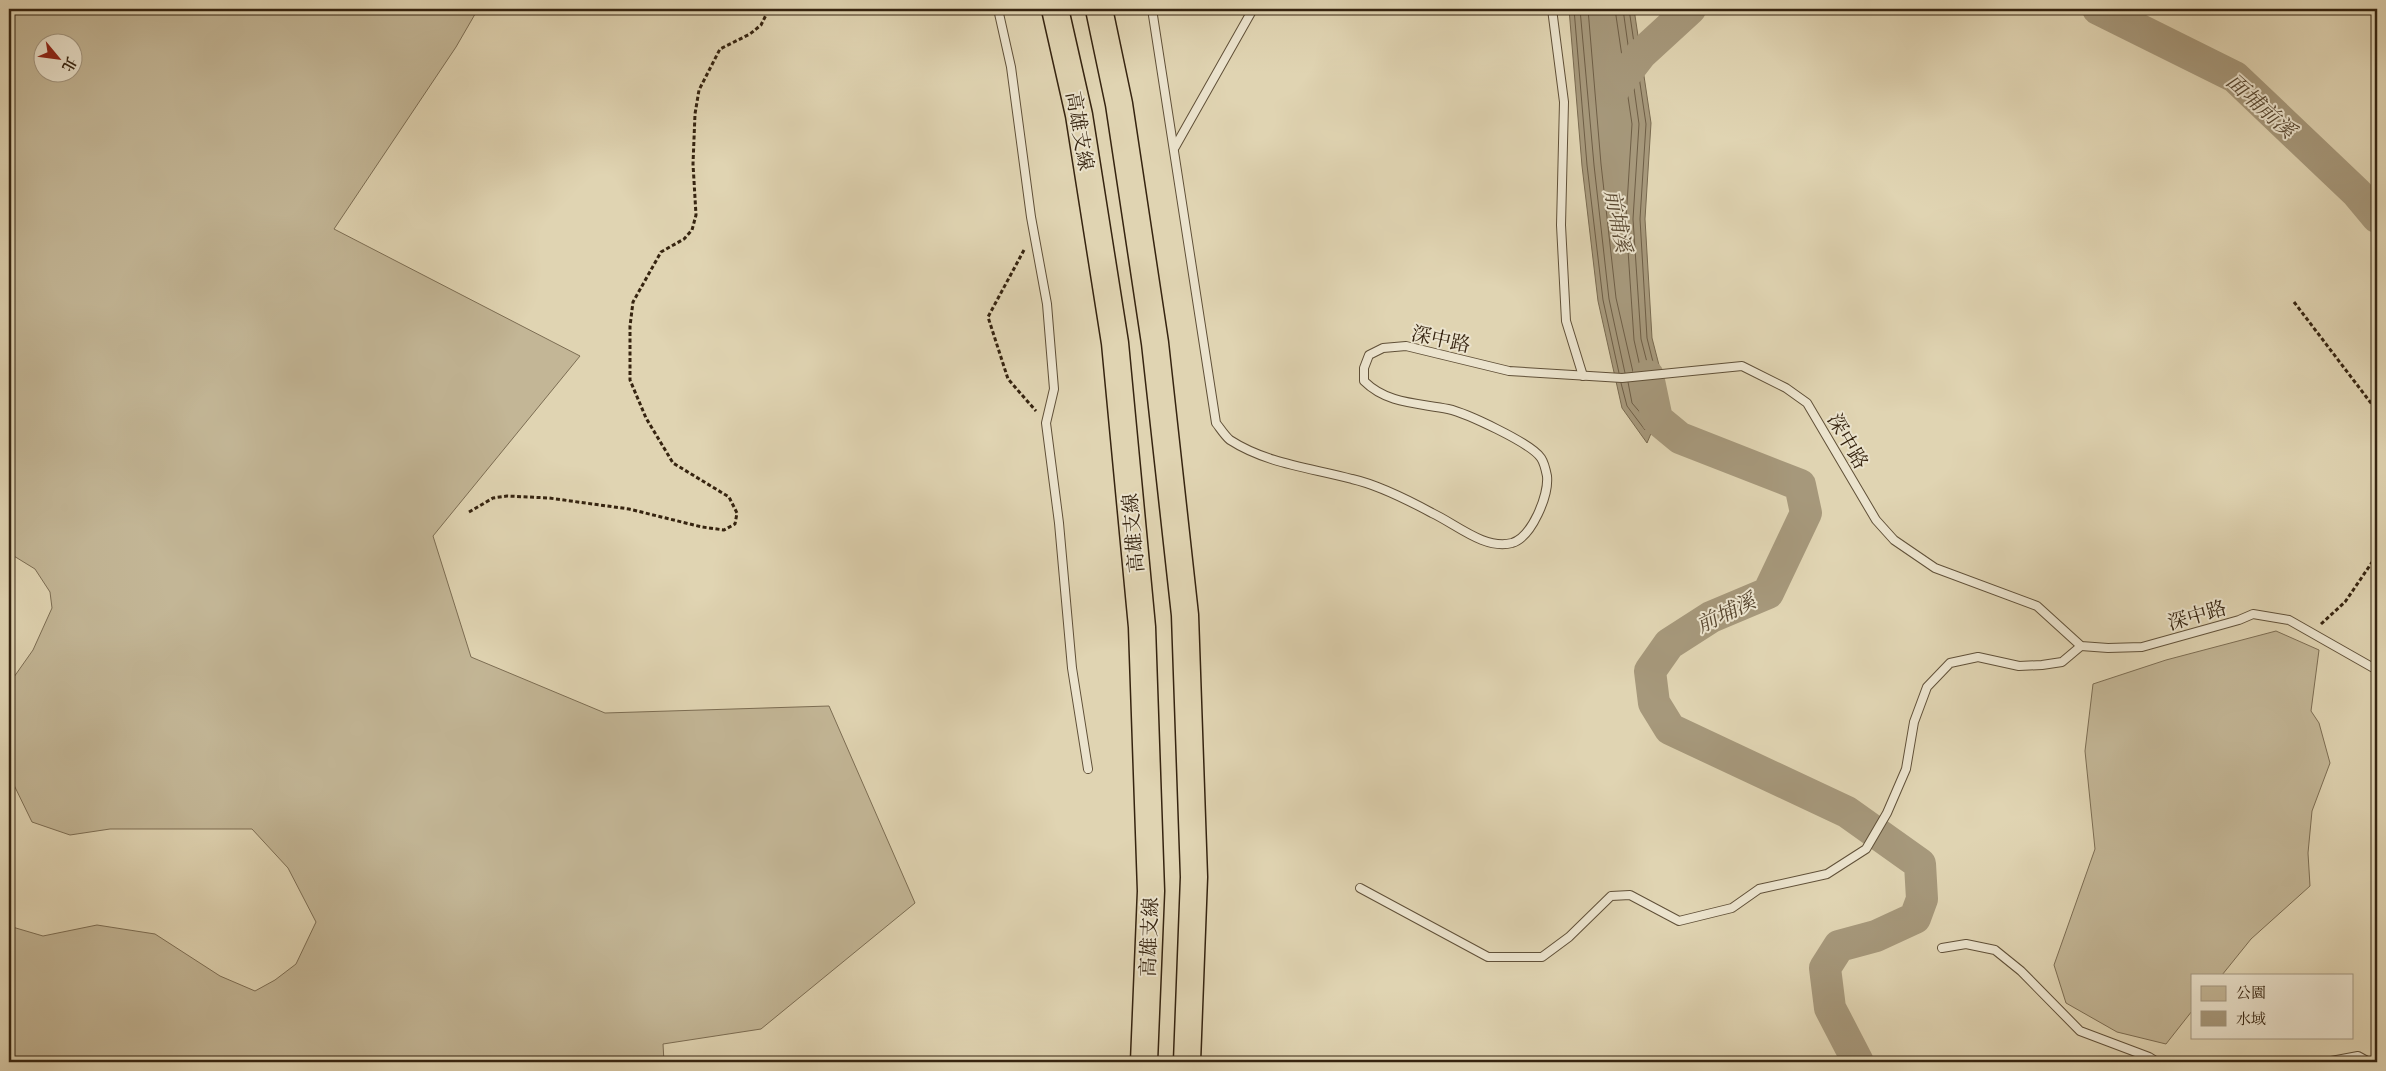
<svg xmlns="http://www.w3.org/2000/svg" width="2386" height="1071" viewBox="0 0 2386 1071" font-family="'Gentium Book Plus','Noto Serif TC',serif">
<rect width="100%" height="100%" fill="#e0d4b2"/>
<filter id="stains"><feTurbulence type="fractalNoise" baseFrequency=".004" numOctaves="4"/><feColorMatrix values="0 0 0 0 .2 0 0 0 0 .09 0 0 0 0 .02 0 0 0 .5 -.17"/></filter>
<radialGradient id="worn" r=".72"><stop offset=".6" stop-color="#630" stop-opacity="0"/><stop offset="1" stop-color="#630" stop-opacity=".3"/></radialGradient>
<!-- green -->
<g fill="#c3b696" stroke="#7c6d53" fill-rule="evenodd">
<path d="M9 9H478L456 47 334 229 580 356 433 536 471 657 605 713 829 706 915 903 761 1029 663 1044 664 1062H9V926L43 936 97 925 155 934 220 976 255 991 275 980 296 964 316 922 288 868 252 829H110L70 835 32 822 12 781 9 766V684L33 650 52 608 50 592 35 569 9 553ZM42 42H72V72H42Z"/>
<path d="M2276 631 2319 650 2311 711 2319 723 2330 763 2312 811 2308 853 2310 886 2251 939 2222 975H2192V1011L2166 1044 2117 1032 2066 1003 2054 965 2095 849 2085 751 2093 684 2166 660Z"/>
</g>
<!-- water -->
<path fill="#a6987b" stroke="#796a50" d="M1569 9H1634L1651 123 1645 219 1652 338 1668 400 1657 419 1647 443 1622 408 1598 301 1582 166Z"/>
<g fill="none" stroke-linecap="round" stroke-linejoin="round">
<!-- shore -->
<g stroke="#6e5e46" stroke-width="1">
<path d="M1574 9 1587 165 1603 300 1619 373"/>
<path d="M1580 9 1594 165 1609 299 1625 373"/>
<path d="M1588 9 1601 164 1616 298 1633 372"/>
<path d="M1615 9 1632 124 1626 220 1634 340 1641 371"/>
<path d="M1623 9 1639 124 1633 219 1641 339 1649 370"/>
<path d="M1629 9 1646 124 1640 219 1647 338 1655 370"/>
<path d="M1628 382 1632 403 1644 417 1655 398 1651 380"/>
<path d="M1621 383 1627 406 1645 430 1662 399 1657 379"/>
</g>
<!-- river -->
<g stroke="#a6987b" stroke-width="32">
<path d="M2098 9 2235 77 2357 193 2377 217"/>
<path d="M1614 89 1641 54 1690 9"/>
<path d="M1648 376 1657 419 1680 438 1800 485 1806 513 1768 593 1711 617 1669 644 1650 671 1654 703 1670 729 1847 812 1920 864 1922 899 1915 918 1876 936 1839 946 1825 968 1830 1008 1858 1062"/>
</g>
<!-- lane casing -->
<g stroke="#605038" stroke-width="10">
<g id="lane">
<path d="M998 9 1011 67 1031 217 1047 304 1054 389 1046 423 1059 523 1072 668 1088 769"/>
<path d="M1152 9 1216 423C1220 428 1225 436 1230 440 1267 464 1312 468 1352 479 1379 485 1408 500 1432 513 1456 524 1484 550 1512 543 1532 537 1549 495 1547 476 1546 471 1543 461 1541 458 1531 443 1466 413 1448 409 1418 403 1387 404 1364 381V368L1369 355 1383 348 1406 346 1509 371 1622 378 1742 366 1786 388 1807 403 1876 520 1894 540 1935 568 2037 606 2081 646 2108 648 2142 647 2239 620 2253 614 2289 620 2377 670"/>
<path d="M1552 9 1564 102 1561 225 1566 321 1583 376"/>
<path d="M1175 147 1253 9"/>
<path d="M1360 888 1488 957H1542L1569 937 1611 896 1630 895 1679 921 1732 908 1759 889 1827 874 1866 849 1887 813 1906 769 1914 722 1927 687 1950 663 1978 657 2019 666 2042 665 2062 662 2081 646"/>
<path d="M1942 948 1966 944 1995 950 2021 971 2080 1031 2149 1057 2157 1062"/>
<path d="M2326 1062 2358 1056 2369 1062"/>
</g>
</g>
<!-- highway casing -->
<g stroke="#362410" stroke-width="29">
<g id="highway">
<path d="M1055 9 1079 115 1115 343 1142 627 1151 891 1144 1062"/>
<path d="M1099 9 1119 104 1155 343 1185 615 1194 877 1187 1062"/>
</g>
</g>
<!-- path -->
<g stroke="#362410" stroke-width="3" stroke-dasharray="4 2.5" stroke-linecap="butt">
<path d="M1024 250 988 317 1008 379 1036 411"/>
<path d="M2294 302 2377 411"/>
<path d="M469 512 493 498 507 496 549 498 629 509 702 527 724 530 735 524 737 513 729 497 673 463 646 418 630 380V326L633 302 661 252 684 239 692 230 696 215 693 164 695 114 699 90 720 49 750 34 761 25 769 9"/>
<path d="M2321 624 2345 602 2377 555"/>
</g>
<!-- lane -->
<use href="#lane" stroke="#ebe3cd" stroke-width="8"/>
<!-- highway -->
<use href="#highway" stroke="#e0d4b2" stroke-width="26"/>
</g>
<g text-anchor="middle" stroke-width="4" stroke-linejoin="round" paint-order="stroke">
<!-- street labels -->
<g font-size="20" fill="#362410" stroke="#ebe3cd">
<text transform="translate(1080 131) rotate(80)" y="7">高雄支線</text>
<text transform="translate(1441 339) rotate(12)" y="7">深中路</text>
<text transform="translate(1848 441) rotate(60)" y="7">深中路</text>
<text transform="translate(1133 533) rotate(-95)" y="7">高雄支線</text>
<text transform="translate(2197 615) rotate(-16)" y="7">深中路</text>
<text transform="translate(1149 937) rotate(-88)" y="7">高雄支線</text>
</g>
<!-- water labels -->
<g font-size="21" font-style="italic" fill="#584730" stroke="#ebe3cd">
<text transform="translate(2261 106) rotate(42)" y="7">面埔前溪</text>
<text transform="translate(1618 221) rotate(79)" y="7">前埔溪</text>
<text transform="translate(1726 613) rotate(-26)" y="7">前埔溪</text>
</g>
</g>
<!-- margin -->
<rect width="2386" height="1071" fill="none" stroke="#e0d4b2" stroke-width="30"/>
<rect x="10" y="10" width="2366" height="1051" fill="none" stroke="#362410" stroke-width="2.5"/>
<rect x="15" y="15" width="2356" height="1041" fill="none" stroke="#362410"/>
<!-- legend -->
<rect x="2191" y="974" width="162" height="65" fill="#ebe3cd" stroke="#a39781"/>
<rect x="2201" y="986" width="25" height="15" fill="#c3b696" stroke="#a39781"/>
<text x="2236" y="998" font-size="15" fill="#362410">公園</text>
<rect x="2201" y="1011" width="25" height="15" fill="#a6987b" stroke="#a39781"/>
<text x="2236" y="1024" font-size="15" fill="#362410">水域</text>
<!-- north arrow -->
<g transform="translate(58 58) rotate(119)"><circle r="24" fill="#ebe3cd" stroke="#a39781"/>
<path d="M0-4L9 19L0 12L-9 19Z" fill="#8f2418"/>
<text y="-8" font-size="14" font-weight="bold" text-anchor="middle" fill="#362410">北</text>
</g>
<rect width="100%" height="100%" filter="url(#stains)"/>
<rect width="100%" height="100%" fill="url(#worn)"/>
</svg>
